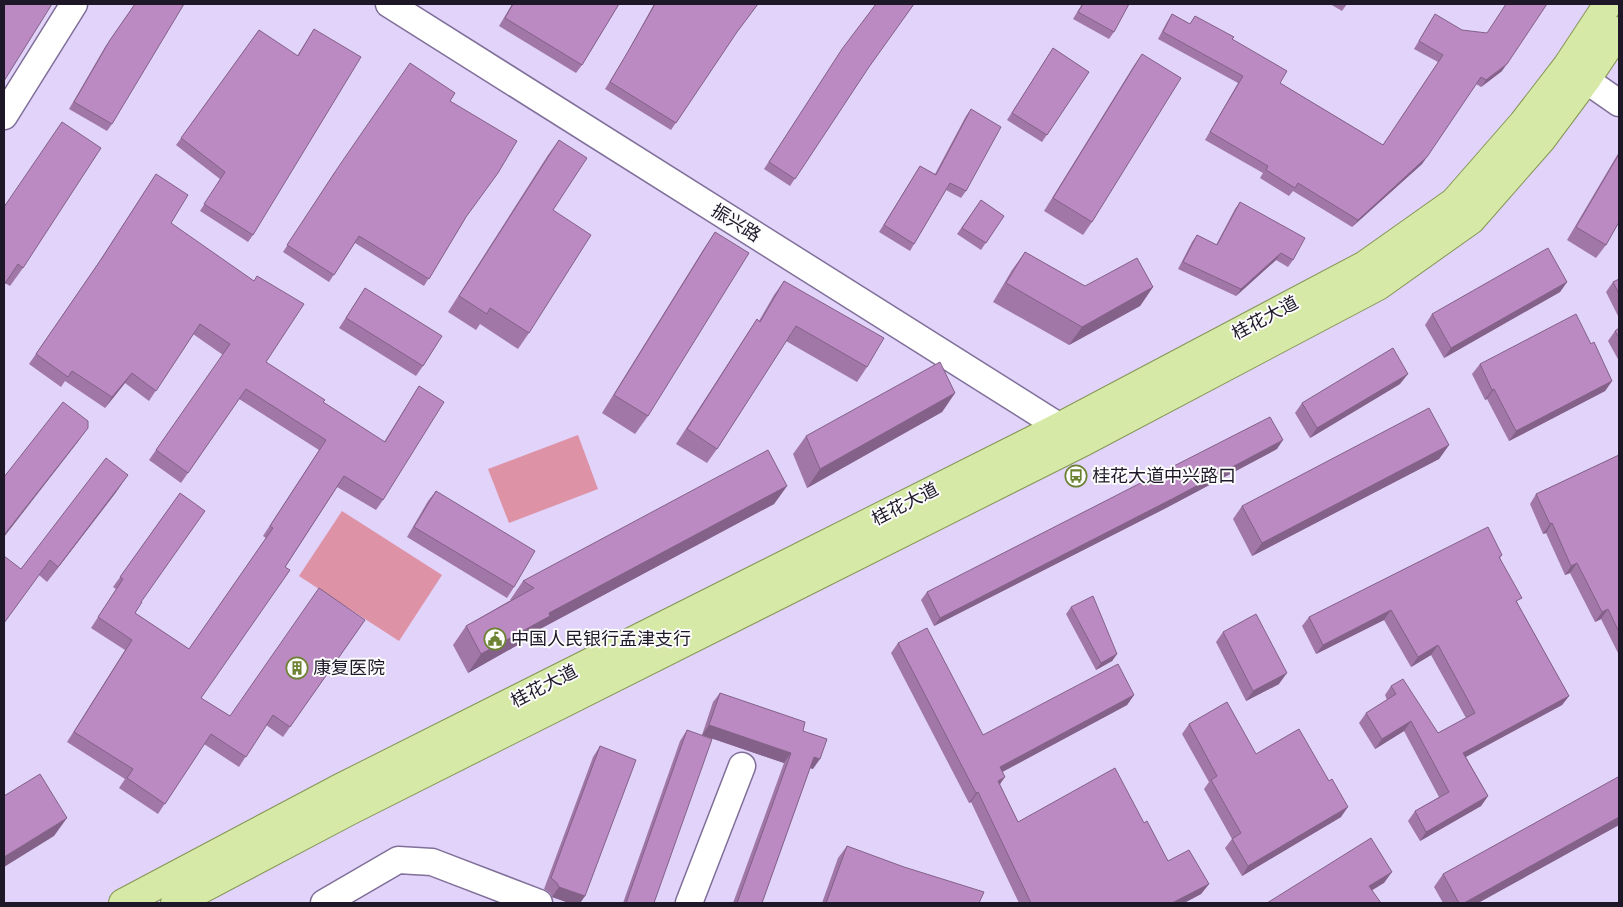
<svg xmlns="http://www.w3.org/2000/svg" width="1623" height="907" viewBox="0 0 1623 907" font-family="'Work Sans','Noto Sans SC',sans-serif">
<rect width="100%" height="100%" fill="#e1d3f9"/>
<!-- green -->
<g fill="#dd92a6">
<path d="M578 435 598 489 509 523 488 469Z"/>
<path d="M342 511 442 575 399 641 299 576Z"/>
</g>
<g fill="none" stroke-linecap="round" stroke-linejoin="round">
<!-- minor casing -->
<g stroke="#7f6f99" stroke-width="29">
<g id="minor">
<path d="M389 4 1076 437"/>
<path d="M1586 80 1619 103"/>
<path d="M4 116 74 4"/>
<path d="M324 903 398 860 432 862 539 903"/>
<path d="M689 903 742 766"/>
</g>
</g>
<!-- major casing -->
<g stroke="#859655" stroke-width="30">
<g id="major">
<path d="M123 903 338 789 1059 427 1365 265 1454 202 1523 123 1567 66 1608 4"/>
<path d="M175 903 349 811 1083 442 1378 286 1471 220 1542 139 1586 80 1619 31"/>
</g>
</g>
<!-- minor -->
<use href="#minor" stroke="#fff" stroke-width="26"/>
<!-- major -->
<use href="#major" stroke="#d7e9a7" stroke-width="28"/>
</g>
<!-- wall -->
<g fill="#a177a7">
<path d="M135 4 112 124 107 131 69 109 105 47Z"/>
<path d="M512 4H619L582 65 576 73 499 26Z"/>
<path d="M654 4H758L734 36 671 130 605 89 626 55Z"/>
<path d="M1082 4H1129L1114 32 1109 39 1073 19Z"/>
<path d="M1330 4H1347L1342 11Z"/>
<path d="M1172 14 1190 24 1195 16 1232 39 1280 83 1383 145 1438 62 1414 49 1430 22 1435 14 1502 71 1481 87 1476 84 1422 164 1352 227 1293 191 1289 196 1260 178 1263 173 1205 140 1238 83 1158 39 1167 22Z"/>
<path d="M314 29 253 235 248 242 200 211 220 179 176 145 259 30 297 56Z"/>
<path d="M1053 48 1089 72 1042 142 1007 120Z"/>
<path d="M1142 54 1092 222 1083 235 1044 211 1133 67Z"/>
<path d="M838 56 867 69 790 186 764 169Z"/>
<path d="M450 101 465 219 424 286 355 243 329 282 283 252 334 173Z"/>
<path d="M971 109 966 191 961 198 946 190 910 251 879 232 920 166 935 174 966 116Z"/>
<path d="M559 140 553 210 529 333 518 349 480 324 476 330 448 312 548 155Z"/>
<path d="M1619 152V222L1606 245 1596 258 1567 240Z"/>
<path d="M156 174 171 223 266 362 323 402 384 442 419 386 383 500 376 510 337 487 201 698 230 716 365 620 283 737 266 725 239 767 204 744 158 814 119 788 125 779 67 742 125 650 91 628 116 589 113 587 180 493 141 602 135 613 189 649 266 538 263 536 319 450 239 399 181 483 149 460 223 355 193 334 149 401 125 383 105 408 65 381 61 387 29 364 95 268Z"/>
<path d="M981 200 1004 216 981 250 957 234Z"/>
<path d="M1240 202 1293 260 1288 267 1276 260 1236 296 1178 269 1192 242 1197 235 1216 245 1235 209Z"/>
<path d="M4 206 23 268 10 286 5 283Z"/>
<path d="M715 232 648 416 635 434 602 413 703 250Z"/>
<path d="M1025 252 1085 286 1153 287 1140 306 1069 345 993 302 1012 270Z"/>
<path d="M1619 279V318L1606 292 1613 282Z"/>
<path d="M784 281 867 367 857 382 786 341 717 449 707 463 676 444 747 334 757 319 759 321 774 295Z"/>
<path d="M1567 282 1560 292 1444 358 1425 325 1432 314Z"/>
<path d="M365 288 423 366 416 376 339 328Z"/>
<path d="M1619 328V361L1608 341 1615 331Z"/>
<path d="M1591 344 1612 381 1605 391 1509 441 1487 399 1485 400 1472 374 1480 364Z"/>
<path d="M1400 384 1310 438 1295 413 1302 403Z"/>
<path d="M955 393 942 412 807 488 793 454 806 436Z"/>
<path d="M1449 445 1439 459 1252 556 1233 519 1242 506Z"/>
<path d="M1277 449 1166 508 934 626 921 600 927 592Z"/>
<path d="M1619 455V655L1601 619 1595 622 1570 573 1565 575 1546 533 1543 534 1530 504 1536 494Z"/>
<path d="M787 486 774 504 540 629 537 634 468 673 453 645 466 626 511 600H510L523 581Z"/>
<path d="M117 491 47 582 39 575 21 569Z"/>
<path d="M436 491 514 587 507 598 407 537 428 501Z"/>
<path d="M1502 555 1500 558 1518 604 1569 696 1562 705 1466 757 1488 796 1481 806 1420 841 1408 821 1415 811 1439 797 1404 731 1375 749 1359 723 1366 713 1387 700 1385 695 1391 686 1438 733 1466 718 1431 655 1411 667 1384 620 1316 654 1302 626 1309 617Z"/>
<path d="M1071 607 1117 654 1112 661 1096 670 1066 614Z"/>
<path d="M1223 632 1279 684 1246 701 1216 642Z"/>
<path d="M898 643 983 735 1134 695 1127 705 1002 772 1000 785 1018 822 1144 823 1168 861 1209 884 1201 894 1184 903H1019L971 802 969 803 891 653Z"/>
<path d="M720 693 803 731 813 769 810 768 762 903H733L784 763 702 735 713 702Z"/>
<path d="M1189 724 1256 754 1341 817 1242 876 1225 848 1232 839 1204 789 1209 782 1182 734Z"/>
<path d="M687 730 654 903H623L680 741Z"/>
<path d="M600 746 585 896 580 903H569L552 897 550 893 544 889 593 757Z"/>
<path d="M1619 825 1478 903H1443L1434 887 1443 874Z"/>
<path d="M847 846 979 903H822L838 858Z"/>
</g>
<!-- shaded-wall -->
<g fill="#836188">
<path d="M1507 64 1502 71 1481 87 1486 80Z"/>
<path d="M1427 157 1422 164 1352 227 1358 220Z"/>
<path d="M1281 253 1276 260 1236 296 1241 289Z"/>
<path d="M1567 282 1560 292 1444 358 1451 348Z"/>
<path d="M1153 287 1140 306 1069 345 1082 327Z"/>
<path d="M132 373 125 383 105 408 112 397Z"/>
<path d="M1408 374 1400 384 1310 438 1317 428Z"/>
<path d="M1612 381 1605 391 1509 441 1516 431Z"/>
<path d="M1494 389 1487 399 1485 400 1492 390Z"/>
<path d="M955 393 942 412 807 488 820 469Z"/>
<path d="M88 428 77 443 4 537V535Z"/>
<path d="M1283 440 1277 449 1166 508 934 626 940 618Z"/>
<path d="M1449 445 1439 459 1252 556 1262 543Z"/>
<path d="M128 475 117 491 47 582 58 567Z"/>
<path d="M787 486 774 504 540 629 537 634 468 673 481 654 549 613Z"/>
<path d="M1552 523 1546 533 1543 534 1550 524Z"/>
<path d="M1577 563 1570 573 1565 575 1571 566Z"/>
<path d="M1608 609 1601 619 1595 622 1602 612Z"/>
<path d="M1391 610 1384 620 1316 654 1323 645Z"/>
<path d="M1438 645 1431 655 1411 667 1418 657Z"/>
<path d="M1117 654 1112 661 1096 670 1101 663Z"/>
<path d="M1287 673 1279 684 1246 701 1253 691Z"/>
<path d="M1134 695 1127 705 993 777 1000 767Z"/>
<path d="M1569 696 1562 705 1456 762 1463 753Z"/>
<path d="M1411 721 1404 731 1375 749 1382 739Z"/>
<path d="M709 725 791 753 784 763 702 735Z"/>
<path d="M814 757 820 759 813 769 807 767Z"/>
<path d="M1005 777 998 787V781Z"/>
<path d="M978 792 971 802 969 803 976 793Z"/>
<path d="M1488 796 1481 806 1420 841 1426 832Z"/>
<path d="M1348 807 1341 817 1242 876 1248 866Z"/>
<path d="M1619 817V825L1478 903H1464Z"/>
<path d="M67 818 54 836 4 867V857Z"/>
<path d="M1392 872 1384 883 1361 897 1369 886Z"/>
<path d="M1209 884 1201 894 1184 903H1172Z"/>
<path d="M559 887 585 896 580 903H569L552 897Z"/>
</g>
<!-- building -->
<g fill="#bb8ac2" stroke="#836188">
<path d="M4 4H52L4 81Z"/>
<path d="M135 4H184L112 124 74 102 110 40Z"/>
<path d="M513 4H619L582 65 505 18Z"/>
<path d="M655 4H758L737 32 676 123 610 82 630 48Z"/>
<path d="M876 4H914L869 67 795 179 769 162 842 49Z"/>
<path d="M1083 4H1129L1114 32 1078 12Z"/>
<path d="M1506 4H1547L1507 64 1486 80 1481 77 1427 157 1358 220 1298 183 1295 188 1266 170 1268 166 1210 132 1243 76 1163 32 1172 14 1190 24 1195 16 1234 37 1232 39 1287 71 1280 83 1383 145 1443 55 1419 41 1435 14 1462 30 1487 33Z"/>
<path d="M314 29 361 57 253 235 204 204 225 172 181 138 259 30 298 56Z"/>
<path d="M1053 48 1089 72 1047 135 1012 113Z"/>
<path d="M1142 54 1181 78 1092 222 1053 198Z"/>
<path d="M410 63 455 93 450 101 517 141 498 173 466 217 429 279 359 236 334 275 287 245 339 166Z"/>
<path d="M971 109 1001 127 966 191 950 183 914 244 884 225 920 166 936 175Z"/>
<path d="M62 122 101 148 23 268 18 264 4 285V207Z"/>
<path d="M559 140 587 158 553 210 591 235 529 333 490 308 487 314 459 296Z"/>
<path d="M1619 154V222L1606 245 1576 227Z"/>
<path d="M156 174 188 195 171 223 254 281 257 276 304 304 266 362 325 400 323 402 385 442 419 386 444 402 383 500 344 476 285 567 290 570 201 698 230 716 319 588 365 620 290 727 273 715 246 757 211 734 165 804 127 778 133 769 74 732 132 640 98 617 123 579 120 577 180 493 205 511 141 602H142L135 613 189 649 273 528 270 526 326 440 246 389 188 473 156 450 230 344 200 324 156 391 132 373 112 397 72 371 68 377 36 354 102 258Z"/>
<path d="M981 200 1004 216 986 243 962 228Z"/>
<path d="M1240 202 1305 238 1293 260 1281 253 1241 289 1183 262 1197 235 1217 245Z"/>
<path d="M715 232 749 253 648 416 614 395Z"/>
<path d="M1548 248 1567 282 1451 348 1432 314Z"/>
<path d="M1025 252 1085 286 1137 258 1153 287 1082 327 1006 283Z"/>
<path d="M1619 279V294L1613 282Z"/>
<path d="M784 281 884 338 867 367 796 326 717 449 687 429 757 319 760 322Z"/>
<path d="M365 288 442 336 423 366 346 318Z"/>
<path d="M1576 314 1591 344 1594 342 1612 381 1516 431 1494 389 1492 390 1480 364Z"/>
<path d="M1619 328V338L1615 331Z"/>
<path d="M1393 348 1408 374 1317 428 1302 403Z"/>
<path d="M940 362 955 393 820 469 806 436Z"/>
<path d="M63 402 88 421V428L4 535V477Z"/>
<path d="M1429 408 1449 445 1262 543 1242 506Z"/>
<path d="M1270 417 1283 440 1172 499 940 618 927 592Z"/>
<path d="M768 450 787 486 549 613 550 616 481 654 466 626 534 588 523 581Z"/>
<path d="M1619 455V632L1608 609 1602 612 1577 563 1571 566 1552 523 1550 524 1536 494Z"/>
<path d="M106 458 128 475 58 567 50 560 4 623V556L21 569Z"/>
<path d="M436 491 535 551 514 587 414 527Z"/>
<path d="M1488 527 1502 555 1499 557 1522 598 1516 601 1569 696 1463 753 1488 796 1426 832 1415 811 1449 792 1411 721 1382 739 1366 713 1396 694 1391 686 1403 679 1438 733 1475 713 1438 645 1418 657 1391 610 1323 645 1309 617Z"/>
<path d="M1093 596 1117 654 1101 663 1071 607Z"/>
<path d="M1256 614 1287 673 1253 691 1223 632Z"/>
<path d="M927 628 983 735 1118 664 1134 695 1000 767 1005 777 998 781 1018 822 1115 768 1144 823 1147 821 1168 861 1189 850 1209 884 1172 903H1031L978 792 976 793 898 643Z"/>
<path d="M720 693 805 722 803 731 827 739 820 759 814 757 762 903H737L791 753 709 725Z"/>
<path d="M1227 702 1256 754 1299 729 1329 781 1332 779 1348 807 1248 866 1232 839 1241 833 1211 780 1217 776 1189 724Z"/>
<path d="M687 730 712 739 654 903H626Z"/>
<path d="M600 746 636 760 585 896 559 887 557 883 551 878Z"/>
<path d="M40 774 67 818 4 857V796Z"/>
<path d="M1618 777 1619 780V817L1464 903H1459L1443 874Z"/>
<path d="M1371 838 1392 872 1369 886 1381 903H1267Z"/>
<path d="M847 846 904 867 984 892 979 903H826Z"/>
</g>
<!-- icons -->
<defs>
<g id="bus-ring" transform="scale(1.125)"><circle r="9.5" fill="#fcfcfc" stroke="#6d8233" stroke-width="1.5"/><path d="M-5-6H5V4H4V6H2V4H-2V6H-4V4H-5ZM-3.5-4V0h7V-4ZM-3.5 1.2v1.5H-2V1.2ZM2 1.2v1.5H3.5V1.2Z" fill="#6d8233"/></g>
<g id="civic-ring" transform="scale(1.125)"><circle r="9.5" fill="#fcfcfc" stroke="#6d8233" stroke-width="1.5"/><path d="M-.6-6.5H3V-4.5H.6V-3L4-1V1h2V6H-6V1h2V-1L-.6-3ZM-1.2 2.5V6h2.4V2.5Z" fill="#6d8233"/></g>
<g id="building-ring" transform="scale(1.125)"><circle r="9.5" fill="#fcfcfc" stroke="#6d8233" stroke-width="1.5"/><path d="M-4-6H4V6H1V3H-1V6H-4ZM-2.5-4.3h1.7v1.8h-1.7ZM.8-4.3h1.7v1.8H.8ZM-2.5-1h1.7V.8h-1.7ZM.8-1h1.7V.8H.8Z" fill="#6d8233"/></g>
</defs>
<g fill-rule="evenodd">
<use href="#bus-ring" x="1076" y="476"/>
<use href="#civic-ring" x="495" y="639"/>
<use href="#building-ring" x="297" y="668"/>
</g>
<g text-anchor="middle" stroke-width="4" stroke-linejoin="round" paint-order="stroke">
<!-- street labels -->
<g font-size="18" fill="#1e1728" stroke="#fcfcfc">
<text transform="translate(736 223) rotate(32)" y="6">振兴路</text>
<text transform="translate(1265 318) rotate(-28)" y="6">桂花大道</text>
<text transform="translate(905 504) rotate(-27)" y="6">桂花大道</text>
<text transform="translate(544 686) rotate(-27)" y="6">桂花大道</text>
</g>
<!-- poi labels -->
<g font-size="18" fill="#1e1728" stroke="#fcfcfc" text-anchor="start">
<text x="1092" y="482">桂花大道中兴路口</text>
<text x="511" y="645">中国人民银行孟津支行</text>
<text x="313" y="674">康复医院</text>
</g>
</g>
<!-- border -->
<rect width="1623" height="907" fill="none" stroke="#1e1728" stroke-width="10"/>
</svg>
